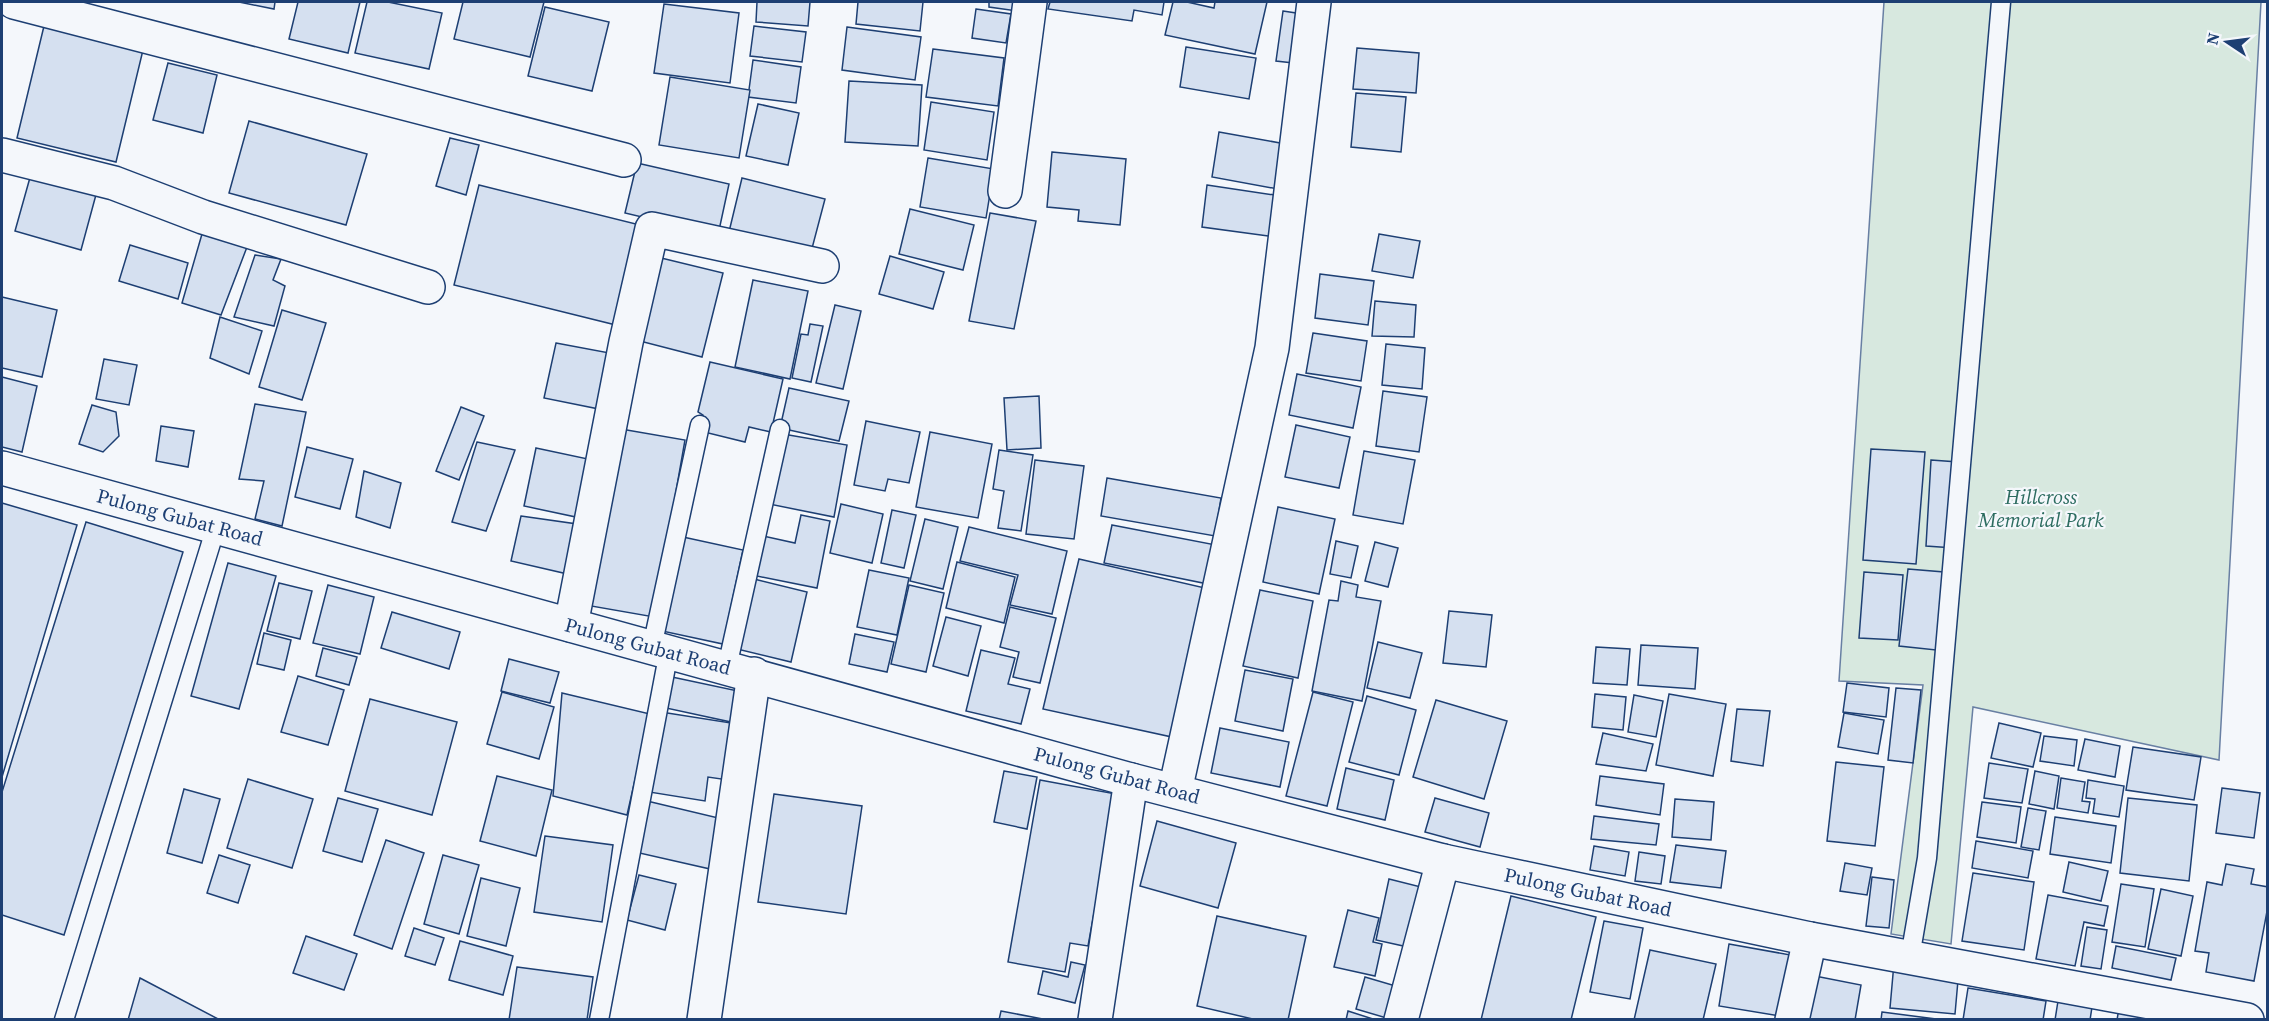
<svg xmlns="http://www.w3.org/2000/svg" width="2269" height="1021" viewBox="0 0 2269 1021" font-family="'Source Serif 4',serif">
<rect width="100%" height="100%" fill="#f4f7fb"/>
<!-- green -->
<path fill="#d7e8df" stroke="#687fa3" stroke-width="1.5" d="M1884 2H2261L2219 760 1973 707 1951 944 1891 934 1923 685 1839 681Z"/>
<!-- building -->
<g fill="#d5e0f0" stroke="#1d3f73" stroke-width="1.5">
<path d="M239 2H275L274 9Z"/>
<path d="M298 2H360L348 53 289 39Z"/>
<path d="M367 2H388L442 13 429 69 355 53Z"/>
<path d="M463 2H544L530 57 454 39Z"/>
<path d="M757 2H810L808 26 756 22Z"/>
<path d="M858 2H923L920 31 856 24Z"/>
<path d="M989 2H1018L1017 11 989 7Z"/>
<path d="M1050 2H1164L1162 15 1134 10 1132 21 1048 9Z"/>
<path d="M1173 2H1187L1214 8 1215 2H1267L1255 54 1165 35Z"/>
<path d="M664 4 739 13 730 83 654 73Z"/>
<path d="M545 7 609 22 592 91 528 76Z"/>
<path d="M976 9 1011 14 1006 43 972 38Z"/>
<path d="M1283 11 1309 15 1302 64 1276 61Z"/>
<path d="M44 26 143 50 116 162 17 138Z"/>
<path d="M754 26 806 32 802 62 750 56Z"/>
<path d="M847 27 921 37 915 80 842 70Z"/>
<path d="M1186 47 1256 58 1249 99 1180 87Z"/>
<path d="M1357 48 1419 53 1416 93 1353 89Z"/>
<path d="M933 49 1004 58 998 106 926 97Z"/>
<path d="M753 60 801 67 796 103 748 97Z"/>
<path d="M168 63 217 75 203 133 153 120Z"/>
<path d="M670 77 750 90 739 158 659 145Z"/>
<path d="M849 81 922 85 918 146 845 142Z"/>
<path d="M1356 93 1406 97 1401 152 1351 147Z"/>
<path d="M931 102 994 112 987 160 924 150Z"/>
<path d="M758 104 799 113 788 165 746 156Z"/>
<path d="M249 121 367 154 346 225 229 193Z"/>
<path d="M1219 132 1286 144 1278 189 1212 177Z"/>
<path d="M450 138 479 145 466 195 436 186Z"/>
<path d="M1052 152 1126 159 1120 225 1078 221 1079 210 1047 207Z"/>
<path d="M928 158 994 169 986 218 920 207Z"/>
<path d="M637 163 729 184 718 235 625 213Z"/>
<path d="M31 174 97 191 81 250 15 231Z"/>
<path d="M742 178 825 199 810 256 728 236Z"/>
<path d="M479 185 644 226 620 326 454 285Z"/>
<path d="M1207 185 1281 196 1275 237 1202 227Z"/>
<path d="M910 209 974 225 963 270 899 254Z"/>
<path d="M990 213 1036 221 1014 329 969 321Z"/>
<path d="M202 234 247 247 221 315 182 303Z"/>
<path d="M1379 234 1420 241 1413 278 1372 271Z"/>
<path d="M130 245 188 263 178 299 119 281Z"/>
<path d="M255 255 281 259 273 280 285 286 274 326 234 317Z"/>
<path d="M653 256 723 273 702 357 632 339Z"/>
<path d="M890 256 944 272 933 309 879 294Z"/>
<path d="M1320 274 1374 281 1368 325 1315 318Z"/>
<path d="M753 280 808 291 790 379 735 367Z"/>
<path d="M2 297 57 310 42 377 2 368Z"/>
<path d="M1375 301 1416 305 1414 337 1372 336Z"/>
<path d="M835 305 861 311 843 389 816 383Z"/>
<path d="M282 310 326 323 302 400 259 387Z"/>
<path d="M220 317 262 331 249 374 210 358Z"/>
<path d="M810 324 823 326 811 382 792 378 801 334 808 335Z"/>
<path d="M1313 333 1367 341 1361 381 1306 373Z"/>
<path d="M556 343 615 354 604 410 544 398Z"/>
<path d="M1386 344 1425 348 1422 389 1382 385Z"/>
<path d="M104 359 137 365 129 405 96 399Z"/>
<path d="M710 362 783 379 771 432 749 427 745 442 700 431 703 415 698 412Z"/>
<path d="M1297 374 1361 387 1353 428 1289 415Z"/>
<path d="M2 377 37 386 22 452 2 447Z"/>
<path d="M789 388 849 401 839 441 780 428Z"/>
<path d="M1383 391 1427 397 1419 452 1376 446Z"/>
<path d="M1039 396 1041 448 1007 450 1004 398Z"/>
<path d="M255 404 306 412 282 526 255 519 264 481 239 479Z"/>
<path d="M92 405 116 412 119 436 103 452 79 444Z"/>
<path d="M461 407 484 416 459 480 436 471Z"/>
<path d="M866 421 920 432 909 483 888 479 885 491 854 485Z"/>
<path d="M1296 425 1350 437 1339 488 1285 477Z"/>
<path d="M161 426 194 431 188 467 156 461Z"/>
<path d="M621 429 685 440 654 617 591 606Z"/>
<path d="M930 432 992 444 978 518 916 507Z"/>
<path d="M783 434 847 445 834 517 769 504Z"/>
<path d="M477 442 515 450 486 531 452 522Z"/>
<path d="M307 447 353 459 340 509 295 497Z"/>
<path d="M536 448 588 459 576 517 524 506Z"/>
<path d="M1871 449 1925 452 1916 564 1863 560Z"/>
<path d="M999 450 1033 455 1021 531 998 528 1004 491 993 489Z"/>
<path d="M1364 451 1415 460 1403 524 1353 515Z"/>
<path d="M1035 460 1084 466 1074 539 1026 534Z"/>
<path d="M1931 460 1958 462 1954 548 1926 546Z"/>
<path d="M364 471 401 483 390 528 356 517Z"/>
<path d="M1107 478 1221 498 1215 536 1101 516Z"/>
<path d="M2 503 77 525 2 777Z"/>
<path d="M841 504 883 514 872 563 830 553Z"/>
<path d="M1278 507 1335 519 1319 594 1263 582Z"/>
<path d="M892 510 916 515 904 568 881 563Z"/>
<path d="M801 515 830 521 817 588 752 575 759 535 795 543Z"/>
<path d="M521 516 584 525 572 575 511 561Z"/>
<path d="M925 519 958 527 943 589 910 581Z"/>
<path d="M86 522 183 552 64 935 2 915V792Z"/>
<path d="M1112 525 1216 545 1208 584 1104 563Z"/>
<path d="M969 527 1067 551 1052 614 1010 605 1018 575 960 561Z"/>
<path d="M683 537 743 550 723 644 662 631Z"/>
<path d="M1336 541 1358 546 1351 578 1330 574Z"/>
<path d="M1375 542 1398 548 1388 587 1365 581Z"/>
<path d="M1079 559 1205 588 1172 737 1043 709Z"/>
<path d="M957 562 1015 577 1004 623 946 608Z"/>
<path d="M228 563 276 576 239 709 191 696Z"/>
<path d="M1908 569 1944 572 1936 650 1899 646Z"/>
<path d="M869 570 909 578 897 635 857 627Z"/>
<path d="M1864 572 1903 575 1898 640 1859 638Z"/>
<path d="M754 579 807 592 791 662 737 649Z"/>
<path d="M1341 581 1358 585 1356 597 1381 601 1362 701 1312 691 1329 600 1338 601Z"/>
<path d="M279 583 312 591 300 639 267 631Z"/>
<path d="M328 585 374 597 360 654 313 643Z"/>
<path d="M909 585 944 593 926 672 891 664Z"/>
<path d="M1260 590 1313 601 1298 678 1243 666Z"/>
<path d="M1010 607 1056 618 1040 683 1013 677 1019 652 1000 647Z"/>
<path d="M1449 611 1492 615 1486 667 1443 663Z"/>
<path d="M392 612 460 632 449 669 381 648Z"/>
<path d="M946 617 981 626 968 676 933 666Z"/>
<path d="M264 633 291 640 284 670 257 664Z"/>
<path d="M855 634 894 642 887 672 849 664Z"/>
<path d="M1378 642 1422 653 1410 698 1367 688Z"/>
<path d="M1641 645 1698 648 1695 689 1638 685Z"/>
<path d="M1596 647 1630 649 1627 685 1593 683Z"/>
<path d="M323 648 357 657 349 685 316 676Z"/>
<path d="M981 650 1015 658 1008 684 1030 689 1021 724 966 711Z"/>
<path d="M509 659 559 672 550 703 501 691Z"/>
<path d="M1245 670 1293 679 1283 731 1235 721Z"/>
<path d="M298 676 344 690 328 745 281 732Z"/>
<path d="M672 677 738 691 731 722 666 708Z"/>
<path d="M1847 683 1889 688 1886 717 1843 712Z"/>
<path d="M1896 688 1921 690 1913 763 1888 760Z"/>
<path d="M502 692 554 707 539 759 487 744Z"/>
<path d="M1313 692 1353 702 1327 806 1286 796Z"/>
<path d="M562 693 650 714 627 815 553 796Z"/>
<path d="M1595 694 1626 697 1623 730 1592 727Z"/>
<path d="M1669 694 1726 704 1713 776 1656 765Z"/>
<path d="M1634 695 1663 701 1656 737 1628 732Z"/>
<path d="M1367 696 1416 710 1399 775 1349 762Z"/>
<path d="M370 699 457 722 432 815 345 791Z"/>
<path d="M1436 700 1507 721 1484 799 1413 777Z"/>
<path d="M1737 709 1770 711 1763 766 1731 761Z"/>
<path d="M661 712 744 725 735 781 708 777 705 801 649 792Z"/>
<path d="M1844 713 1884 720 1878 754 1838 747Z"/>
<path d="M1999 723 2041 733 2033 767 1991 758Z"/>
<path d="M1220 728 1289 742 1280 787 1211 773Z"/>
<path d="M1603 733 1653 744 1646 771 1596 764Z"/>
<path d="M2044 736 2077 740 2074 766 2040 761Z"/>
<path d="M2085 739 2120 746 2115 777 2078 770Z"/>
<path d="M2133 747 2201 757 2194 800 2126 790Z"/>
<path d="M1836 762 1884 767 1875 846 1827 841Z"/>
<path d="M1989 763 2028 769 2022 803 1984 798Z"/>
<path d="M1346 768 1394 780 1385 820 1337 809Z"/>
<path d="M1004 771 1037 777 1027 829 994 822Z"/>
<path d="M2035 771 2059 776 2054 809 2029 804Z"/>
<path d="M497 776 552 790 536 856 480 841Z"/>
<path d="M1600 776 1664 784 1660 815 1596 805Z"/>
<path d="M2061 778 2085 782 2082 801 2090 802 2088 813 2057 808Z"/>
<path d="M248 779 313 799 292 868 227 848Z"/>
<path d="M1040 780 1116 794 1088 946 1070 943 1065 972 1008 962Z"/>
<path d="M2088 780 2124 786 2119 817 2093 813 2095 799 2086 798Z"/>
<path d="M2222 788 2260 793 2254 838 2216 833Z"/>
<path d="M184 789 220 799 202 863 167 853Z"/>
<path d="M774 794 862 806 846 914 758 902Z"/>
<path d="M338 798 378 809 362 862 323 851Z"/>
<path d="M1435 798 1489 813 1480 847 1425 832Z"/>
<path d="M2128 798 2197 805 2189 881 2120 873Z"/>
<path d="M1675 799 1714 802 1711 840 1672 837Z"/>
<path d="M647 801 731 821 719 871 635 852Z"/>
<path d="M1982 802 2021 807 2016 843 1977 837Z"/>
<path d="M2028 808 2046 811 2039 850 2021 847Z"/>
<path d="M1594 816 1659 824 1656 845 1591 839Z"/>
<path d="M2055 817 2116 826 2111 863 2050 854Z"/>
<path d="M1157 821 1236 843 1218 908 1140 886Z"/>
<path d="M545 836 613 845 602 922 534 912Z"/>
<path d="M386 840 424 853 392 949 354 935Z"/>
<path d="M1976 841 2033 851 2028 878 1972 868Z"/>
<path d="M1676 845 1726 851 1721 888 1670 882Z"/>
<path d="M1594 846 1629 852 1625 876 1590 870Z"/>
<path d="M1639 852 1665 856 1661 884 1635 881Z"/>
<path d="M219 855 250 865 238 903 207 893Z"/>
<path d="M443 855 479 865 459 934 424 924Z"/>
<path d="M2069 862 2108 871 2101 901 2063 892Z"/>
<path d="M1845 863 1872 868 1867 895 1840 891Z"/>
<path d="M2226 864 2254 869 2251 884 2268 887V906L2254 981 2206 972 2209 953 2195 951 2207 882 2222 885Z"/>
<path d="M1973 873 2034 882 2024 950 1962 941Z"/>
<path d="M639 875 676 884 665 930 627 920Z"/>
<path d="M1872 877 1894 880 1889 928 1866 926Z"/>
<path d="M481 878 520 888 506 946 467 936Z"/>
<path d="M1389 879 1421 887 1408 947 1376 940Z"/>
<path d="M2121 884 2154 889 2145 947 2112 942Z"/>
<path d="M2161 889 2193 896 2181 956 2148 949Z"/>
<path d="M2048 895 2108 906 2104 926 2084 922 2075 966 2036 959Z"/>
<path d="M1511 896 1596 917 1571 1020H1481Z"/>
<path d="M1348 910 1379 918 1373 942 1382 944 1375 976 1334 967Z"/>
<path d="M1217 916 1306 936 1288 1020H1257L1197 1006Z"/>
<path d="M1604 921 1643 928 1630 999 1590 992Z"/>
<path d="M2087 927 2107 930 2101 969 2081 966Z"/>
<path d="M414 928 444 938 435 965 405 956Z"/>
<path d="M306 936 357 954 344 990 293 973Z"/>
<path d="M460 941 513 956 503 995 449 980Z"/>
<path d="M1729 944 1796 956 1786 1017 1719 1006Z"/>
<path d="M2116 946 2176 958 2171 980 2112 968Z"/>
<path d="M1650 950 1716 964 1703 1020H1634Z"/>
<path d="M1071 962 1085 965 1075 1003 1038 994 1043 971 1068 977Z"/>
<path d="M1894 963 1959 969 1955 1014 1890 1008Z"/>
<path d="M517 967 593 977 587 1020H509Z"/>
<path d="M1815 976 1861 985 1855 1020H1807Z"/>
<path d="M1365 977 1399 987 1390 1019 1356 1009Z"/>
<path d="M140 978 220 1020H128Z"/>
<path d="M1968 988 2046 1001 2043 1020H1963Z"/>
<path d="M2058 1001 2092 1007 2090 1020H2055Z"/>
<path d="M2119 1008 2172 1020H2117Z"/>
<path d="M1001 1011 1048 1020H999Z"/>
<path d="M1348 1011 1376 1020H1346Z"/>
<path d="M1882 1012 1944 1020H1881Z"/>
</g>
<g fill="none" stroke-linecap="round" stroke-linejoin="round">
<!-- service casing -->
<g stroke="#1d3f73" stroke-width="21">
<g id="service">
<path d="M652 647 700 425"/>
<path d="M727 667 780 429"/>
<path d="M1910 957 1927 858 2001 2"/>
<path d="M64 1020 216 527"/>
<path d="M599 1020 669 651"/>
</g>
</g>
<!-- minor casing -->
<g stroke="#1d3f73" stroke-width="36">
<g id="minor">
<path d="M14 2 624 160"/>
<path d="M2 155 114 183 203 217 428 287"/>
<path d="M1005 191 1030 2"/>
<path d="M571 625 626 342 652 229 822 266"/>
<path d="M1175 791 1272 348 1314 2"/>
<path d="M704 1020 754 674"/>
<path d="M1095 1020 1131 780"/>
<path d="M1401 1020 1443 861"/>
<path d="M1792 1020 1810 939"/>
</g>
</g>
<!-- secondary casing -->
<g stroke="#1d3f73" stroke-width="36">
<path id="secondary" d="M2 468 1131 780 1443 861 1810 939 2247 1020"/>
</g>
<!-- service -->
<use href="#service" stroke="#f4f7fb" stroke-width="18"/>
<!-- minor -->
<use href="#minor" stroke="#f4f7fb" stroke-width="33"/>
<!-- secondary -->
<use href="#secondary" stroke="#f4f7fb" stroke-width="33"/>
</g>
<g text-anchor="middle" stroke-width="4.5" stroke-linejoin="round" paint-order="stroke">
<!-- park labels -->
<g font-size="20" font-style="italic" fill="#2c6c60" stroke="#f4f7fb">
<text x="2041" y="504">Hillcross<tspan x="2041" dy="23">Memorial Park</tspan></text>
</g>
<!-- street labels -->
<g font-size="20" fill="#1d3f73" stroke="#f4f7fb">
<text transform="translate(180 517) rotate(15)" y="7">Pulong Gubat Road</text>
<text transform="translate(648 646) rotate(15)" y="7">Pulong Gubat Road</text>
<text transform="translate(1117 775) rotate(15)" y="7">Pulong Gubat Road</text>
<text transform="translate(1588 892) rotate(12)" y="7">Pulong Gubat Road</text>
</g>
</g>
<!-- border -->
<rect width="2269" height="1021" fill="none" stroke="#1d3f73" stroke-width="6"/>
<!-- north arrow -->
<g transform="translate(2227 42) rotate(283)" stroke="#f4f7fb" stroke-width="4.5" paint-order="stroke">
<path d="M0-4.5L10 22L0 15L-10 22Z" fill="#1d3f73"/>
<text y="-9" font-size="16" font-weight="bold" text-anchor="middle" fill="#1d3f73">N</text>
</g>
</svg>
